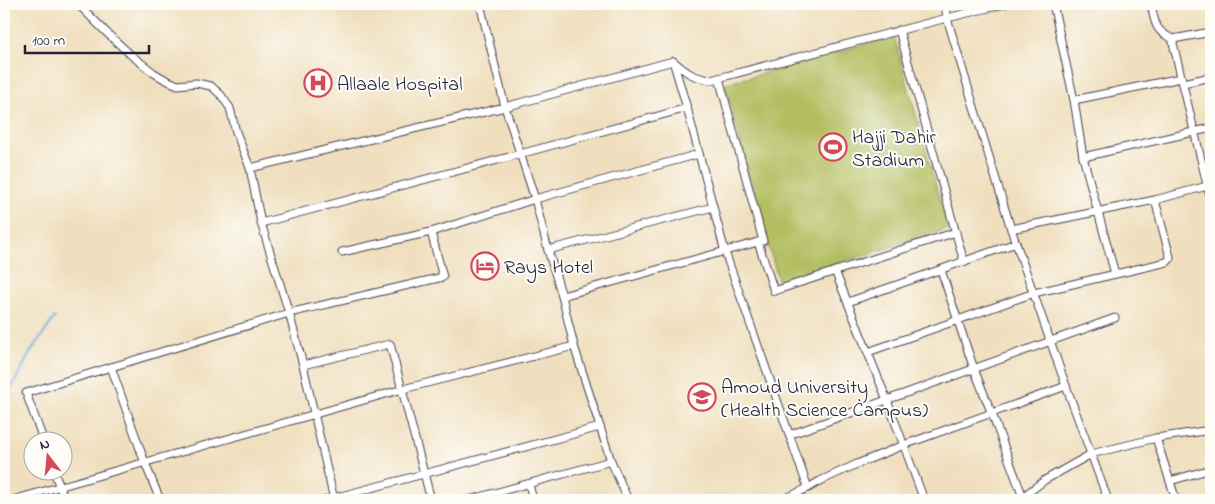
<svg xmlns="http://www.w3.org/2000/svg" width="1215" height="504" viewBox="0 0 1215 504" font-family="'Indie Flower',sans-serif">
<rect width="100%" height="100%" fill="#fdfcf7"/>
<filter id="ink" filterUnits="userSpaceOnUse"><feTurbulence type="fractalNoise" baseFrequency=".02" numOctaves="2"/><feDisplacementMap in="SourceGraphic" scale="10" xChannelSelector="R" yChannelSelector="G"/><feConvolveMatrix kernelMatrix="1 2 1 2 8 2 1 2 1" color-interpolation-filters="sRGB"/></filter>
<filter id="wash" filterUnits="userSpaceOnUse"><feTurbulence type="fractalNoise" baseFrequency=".0096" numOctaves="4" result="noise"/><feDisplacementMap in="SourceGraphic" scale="20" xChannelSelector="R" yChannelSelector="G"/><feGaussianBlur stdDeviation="1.12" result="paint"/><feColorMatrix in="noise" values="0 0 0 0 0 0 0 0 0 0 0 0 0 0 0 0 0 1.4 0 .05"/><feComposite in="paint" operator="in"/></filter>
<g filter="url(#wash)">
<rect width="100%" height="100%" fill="#f0dfbe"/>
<!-- garden -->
<path fill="#b2be60" stroke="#6a704e" d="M894 36 948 229 779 282 758 211 725 84Z"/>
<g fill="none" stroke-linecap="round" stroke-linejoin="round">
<!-- stream -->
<path stroke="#62a9d8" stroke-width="2.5" d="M4 419 8 394 30 353 55 317"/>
</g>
</g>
<g filter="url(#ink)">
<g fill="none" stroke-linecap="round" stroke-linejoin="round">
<!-- minor casing -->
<g stroke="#413e4f" stroke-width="9">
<g id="minor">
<path d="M78 4 108 34 131 55 154 73 166 80 178 85 196 83 211 86 221 95 230 108 236 132 250 168 261 223 289 313 303 365 334 500"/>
<path d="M480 4 505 107 535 199 548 250 562 296 574 346 611 461 628 500"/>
<path d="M945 4 947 18 1011 229 1066 386 1108 500"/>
<path d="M1053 4 1074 100 1083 157 1115 274"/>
<path d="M1151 4C1155 22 1154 31 1173 39V43L1211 201"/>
<path d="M899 30 964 262"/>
<path d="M1173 39 1211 32"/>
<path d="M719 78 763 241 758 242"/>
<path d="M1183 83 1211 77"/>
<path d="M1074 100 1181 78"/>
<path d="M1083 157 1211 128"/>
<path d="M250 168 505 107 673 61"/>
<path d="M261 223 520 154 687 108"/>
<path d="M1011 229 1155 200 1211 185"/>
<path d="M548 250 713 207"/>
<path d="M342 252 431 232 535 199 699 154"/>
<path d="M941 270 974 369 992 414 1024 500"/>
<path d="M835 271 887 400 924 500"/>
<path d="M562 296 758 242 774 291 956 232"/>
<path d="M848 302 1016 243"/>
<path d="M868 352 1034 293 1167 262 1170 259V257L1155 200"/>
<path d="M303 365 390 344 431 500"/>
<path d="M111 367 145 463 160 500"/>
<path d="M789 435 1115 318"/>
<path d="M1156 438 1176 500"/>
<path d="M44 442 26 393 289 313 443 277 431 232"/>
<path d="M54 472 65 500"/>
<path d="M1170 481 1211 469"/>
<path d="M529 484 533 500"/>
<path d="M808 488 725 252 687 108 673 61C687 73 692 77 711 80L947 18 1005 4"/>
<path d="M1021 498 1045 480 1091 454 1156 438 1211 430"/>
<path d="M16 499 403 389 574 346"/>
<path d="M326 500 600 427"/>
<path d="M469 500 611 461"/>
<path d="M782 500 808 488 820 481 857 464 904 445 1066 386"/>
</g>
</g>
<!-- minor -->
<use href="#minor" stroke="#fff" stroke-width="7"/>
</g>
</g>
<!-- icons -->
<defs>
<g id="hospital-ring" transform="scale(1.4375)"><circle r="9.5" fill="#fdfcf7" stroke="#d1495b" stroke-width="1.5"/><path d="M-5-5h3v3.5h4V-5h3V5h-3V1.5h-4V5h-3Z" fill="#d1495b"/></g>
<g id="stadium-ring" transform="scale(1.4375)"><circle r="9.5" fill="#fdfcf7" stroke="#d1495b" stroke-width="1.5"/><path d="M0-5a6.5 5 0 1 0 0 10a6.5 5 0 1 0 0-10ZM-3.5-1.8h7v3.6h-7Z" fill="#d1495b"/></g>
<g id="hotel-ring" transform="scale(1.4375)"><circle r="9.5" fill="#fdfcf7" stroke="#d1495b" stroke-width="1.5"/><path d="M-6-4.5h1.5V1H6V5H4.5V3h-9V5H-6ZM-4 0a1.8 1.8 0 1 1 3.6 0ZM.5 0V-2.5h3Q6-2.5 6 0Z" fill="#d1495b"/></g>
<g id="university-ring" transform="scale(1.4375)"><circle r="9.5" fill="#fdfcf7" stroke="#d1495b" stroke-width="1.5"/><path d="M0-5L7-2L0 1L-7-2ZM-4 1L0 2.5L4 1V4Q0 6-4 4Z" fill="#d1495b"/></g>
</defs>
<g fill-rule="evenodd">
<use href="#hospital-ring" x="318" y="83"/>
<use href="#stadium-ring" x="833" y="147"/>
<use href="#hotel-ring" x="485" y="266"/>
<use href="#university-ring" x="702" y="397"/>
</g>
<g text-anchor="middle" stroke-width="4" stroke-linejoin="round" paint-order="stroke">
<!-- poi labels -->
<g font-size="20" fill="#22223b" stroke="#fdfcf7" text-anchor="start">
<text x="337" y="90">Allaale Hospital</text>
<text x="852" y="143">Hajji Dahir<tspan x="852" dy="23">Stadium</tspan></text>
<text x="504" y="273">Rays Hotel</text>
<text x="721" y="393">Amoud University<tspan x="721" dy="23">(Health Science Campus)</tspan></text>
</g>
</g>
<!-- margin -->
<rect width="1215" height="504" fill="none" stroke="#fdfcf7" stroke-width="20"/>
<!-- north arrow -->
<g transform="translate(48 456) rotate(344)"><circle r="24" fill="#fdfcf7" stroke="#a5a5ac"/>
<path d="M0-4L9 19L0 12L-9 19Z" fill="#d1495b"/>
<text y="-8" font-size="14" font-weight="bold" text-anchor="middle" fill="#22223b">N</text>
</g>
<!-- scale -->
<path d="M25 45v8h124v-8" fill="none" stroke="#22223b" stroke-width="2.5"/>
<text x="32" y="45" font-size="15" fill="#22223b" stroke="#fdfcf7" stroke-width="4" paint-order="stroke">100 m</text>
</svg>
